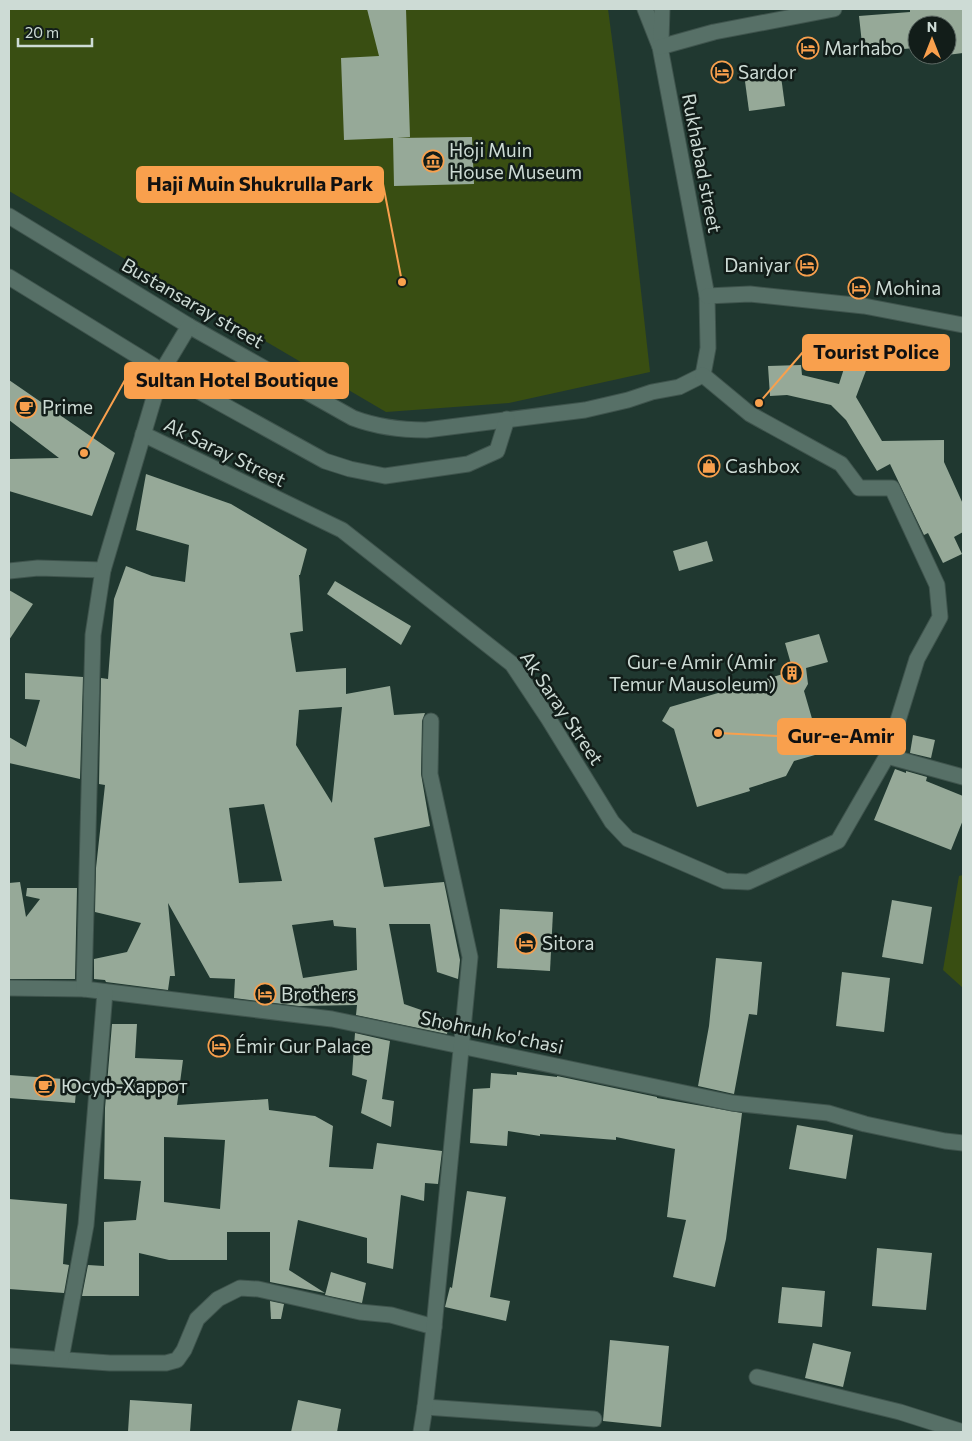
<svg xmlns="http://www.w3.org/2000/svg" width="972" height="1441" viewBox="0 0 972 1441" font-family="Commissioner,sans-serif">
<rect width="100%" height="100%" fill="#203830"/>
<!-- green -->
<g fill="#394e12">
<path d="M9 9H608L618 85 650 372 509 403 386 412 9 191Z"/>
<path d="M963 875V988L943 970 959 876Z"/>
</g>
<!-- building -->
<g fill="#96a998" fill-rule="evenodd">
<path d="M367 9H406L410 137 397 138 472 137 474 184 394 186 393 138 344 140 341 58 379 56Z"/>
<path d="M922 9H962L963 53 947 55V25H917V55H943L915 58 914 48 863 53 859 16 910 12V10Z"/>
<path d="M780 69 785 106 749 111 744 74Z"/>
<path d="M849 353 870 360 856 397 882 441 944 440V462L963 504V532L954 537 962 554 943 563 928 533 924 535 890 464 877 471 846 420 831 405 787 395 770 396 768 366 801 365 802 375 839 384Z"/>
<path d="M9 380 115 453 92 516 9 491V459L59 458 9 420Z"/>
<path d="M146 474 231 504 307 549 300 575H299L303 631 290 633 296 672 346 668V694L390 686 394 715 425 713 422 721 421 774 430 826 374 838 384 887 444 882 460 960 458 979 437 972 430 924H389L404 1004 450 1020 447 1034 356 1015 357 1005 299 1006 234 998 235 979 210 978 168 903 175 976H170L168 990 106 982 105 980 94 979V959L127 952 141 923 95 912 96 868 105 785 99 784 101 678 108 679 114 599 126 566 152 576 185 582 189 545 136 530ZM342 707 332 803 296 745 299 710ZM264 804 282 881 239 883 229 808ZM333 920 334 926 356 928 357 970 303 978 292 925Z"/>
<path d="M707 541 713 561 679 571 673 551Z"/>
<path d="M335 581 411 626 401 645 327 594Z"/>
<path d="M9 590 33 604 9 640Z"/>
<path d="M819 634 828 662 806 668 808 684 804 691 822 753 794 761 786 776 749 788 750 791 697 807 674 729 662 721 670 707 718 693 717 690 756 679V682L793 671 785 643Z"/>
<path d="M25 673 83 677 80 779 9 763V737L26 747 40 700 25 699Z"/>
<path d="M913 735 935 740 931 758 910 753Z"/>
<path d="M895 769 906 773V771L927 777 926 781 963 796V820L951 850 874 820Z"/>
<path d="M20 882 26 917 40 899 26 896 27 888H77L75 979H9V883Z"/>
<path d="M892 900 932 907 923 964 882 957Z"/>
<path d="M500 909 553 912 550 971 497 968Z"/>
<path d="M716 958 762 962 757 1015 749 1014 734 1094 698 1086 709 1026Z"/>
<path d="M842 972 890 978 884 1032 836 1026Z"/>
<path d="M112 1024H137L135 1058 183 1060 177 1105 268 1099 269 1110 315 1116 333 1126 329 1167 373 1169 377 1143 442 1151 438 1184 425 1183 424 1201 401 1195 393 1269 367 1263V1238L298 1220 289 1270 325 1293 270 1282V1232H227V1260H169L139 1253V1296H82L88 1265 104 1266V1222L136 1220 141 1181 104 1179 105 1108ZM164 1137 225 1140 220 1209 164 1202Z"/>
<path d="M355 1033 390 1041 382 1099 394 1101 391 1127 361 1113 367 1080 352 1075Z"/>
<path d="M517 1072 557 1077V1076L657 1097V1098L742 1113 726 1239 715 1287 673 1277 686 1220 667 1217 675 1149 616 1137V1140L540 1134V1136L508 1131 507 1146 470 1143 473 1089 490 1088 491 1073 517 1075Z"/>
<path d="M9 1075 77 1080 75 1103 9 1098Z"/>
<path d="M797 1125 853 1135 846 1179 789 1169Z"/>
<path d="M467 1191 506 1197 490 1297 510 1301 506 1321 445 1307 450 1287 452 1288Z"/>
<path d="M9 1199 67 1204 63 1264 69 1265 64 1293 9 1289Z"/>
<path d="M877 1248 932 1253 926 1310 872 1306Z"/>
<path d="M331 1272 366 1283 362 1303 325 1295Z"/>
<path d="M782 1287 825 1291 822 1327 778 1323Z"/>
<path d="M270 1301 284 1304 281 1319H271Z"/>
<path d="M610 1340 669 1346 661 1427 603 1421Z"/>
<path d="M813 1343 851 1352 843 1387 805 1378Z"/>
<path d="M130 1400 192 1404 190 1432H128Z"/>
<path d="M298 1400 341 1409 337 1432H291Z"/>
</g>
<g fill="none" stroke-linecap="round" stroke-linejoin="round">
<!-- street casing -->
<g stroke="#3f544d" stroke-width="17">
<g id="street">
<path d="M645 9 660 47 707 296 708 348 703 375"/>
<path d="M661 41 662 9"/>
<path d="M660 47 714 32 834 9"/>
<path d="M9 216 189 326 353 418C377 427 400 430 426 430L585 410 628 400 652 392 679 387 703 375"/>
<path d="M9 277 162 371 325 461 350 469 385 476 468 464 497 451 507 419"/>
<path d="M707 296 750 294 864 306 963 325"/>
<path d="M143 434 342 530 512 664 548 718 612 822 628 839 725 881 748 882 838 841 887 756 917 659 940 617 937 585 892 488H859L841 464 750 414 703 375"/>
<path d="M9 571 38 568 103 570"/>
<path d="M887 756 963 777"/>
<path d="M9 988 84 989 332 1019 732 1103 828 1113 865 1124 945 1141 963 1143"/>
<path d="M84 989 93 635 103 570 162 371 189 326"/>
<path d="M9 1356 110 1363H166L177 1360 184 1350 197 1319 218 1299 240 1288 258 1289 360 1312 391 1315 434 1327"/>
<path d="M61 1359 86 1225 105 992"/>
<path d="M757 1377 900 1412 963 1432"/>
<path d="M425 1407 594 1419"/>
<path d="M421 1432 425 1407 434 1327 470 957 430 774 431 721"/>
</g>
</g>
<!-- street -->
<use href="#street" stroke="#577067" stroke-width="15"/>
</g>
<!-- icons -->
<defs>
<g id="hotel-ring" transform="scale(1.125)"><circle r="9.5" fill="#121d19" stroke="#f9a04d" stroke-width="1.5"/><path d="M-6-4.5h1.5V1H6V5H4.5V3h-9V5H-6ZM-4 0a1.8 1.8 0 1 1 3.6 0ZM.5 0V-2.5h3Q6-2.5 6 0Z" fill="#f9a04d"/></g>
<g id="museum-ring" transform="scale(1.125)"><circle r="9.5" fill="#121d19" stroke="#f9a04d" stroke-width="1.5"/><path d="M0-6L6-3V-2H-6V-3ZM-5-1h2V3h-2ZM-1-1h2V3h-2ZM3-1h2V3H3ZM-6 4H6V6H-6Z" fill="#f9a04d"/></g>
<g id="cafe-ring" transform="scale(1.125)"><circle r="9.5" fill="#121d19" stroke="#f9a04d" stroke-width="1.5"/><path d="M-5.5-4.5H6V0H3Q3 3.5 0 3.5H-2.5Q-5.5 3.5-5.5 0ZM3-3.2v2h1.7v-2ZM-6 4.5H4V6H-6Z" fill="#f9a04d"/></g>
<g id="shop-ring" transform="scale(1.125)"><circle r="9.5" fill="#121d19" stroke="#f9a04d" stroke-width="1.5"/><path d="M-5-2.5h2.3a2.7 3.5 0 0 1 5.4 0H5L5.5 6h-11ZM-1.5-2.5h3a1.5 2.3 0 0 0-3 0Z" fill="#f9a04d"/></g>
<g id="building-ring" transform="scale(1.125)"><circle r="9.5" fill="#121d19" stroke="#f9a04d" stroke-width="1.5"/><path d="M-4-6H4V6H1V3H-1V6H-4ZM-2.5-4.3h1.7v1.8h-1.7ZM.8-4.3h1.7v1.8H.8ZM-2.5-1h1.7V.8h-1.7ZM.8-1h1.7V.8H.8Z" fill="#f9a04d"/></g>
</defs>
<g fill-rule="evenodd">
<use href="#hotel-ring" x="808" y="48"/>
<use href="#hotel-ring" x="722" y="72"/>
<use href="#museum-ring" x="433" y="161"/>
<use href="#hotel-ring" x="807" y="265"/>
<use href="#hotel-ring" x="859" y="288"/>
<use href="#cafe-ring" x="26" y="407"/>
<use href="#shop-ring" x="709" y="466"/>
<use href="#building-ring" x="792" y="673"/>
<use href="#hotel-ring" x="526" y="943"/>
<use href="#hotel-ring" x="265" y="994"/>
<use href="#hotel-ring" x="219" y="1046"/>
<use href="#cafe-ring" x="45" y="1086"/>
</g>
<g text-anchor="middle" stroke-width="5" stroke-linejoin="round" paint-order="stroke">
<!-- poi labels -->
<g font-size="19" fill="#cddbd5" stroke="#121d19" text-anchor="start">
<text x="824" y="55">Marhabo</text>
<text x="738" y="79">Sardor</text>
<text x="449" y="157">Hoji Muin<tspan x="449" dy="22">House Museum</tspan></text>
<text x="791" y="272" text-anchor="end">Daniyar</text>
<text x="875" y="295">Mohina</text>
<text x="42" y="414">Prime</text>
<text x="725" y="473">Cashbox</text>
<text x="776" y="669" text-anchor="end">Gur-e Amir (Amir<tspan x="776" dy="22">Temur Mausoleum)</tspan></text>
<text x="542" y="950">Sitora</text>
<text x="281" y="1001">Brothers</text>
<text x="235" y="1053">Émir Gur Palace</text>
<text x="61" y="1093">Юсуф-Харрот</text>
</g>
<!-- street labels -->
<g font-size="19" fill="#cddbd5" stroke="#121d19">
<text transform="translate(702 163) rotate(79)" y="7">Rukhabad street</text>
<text transform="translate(193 303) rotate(30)" y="7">Bustansaray street</text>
<text transform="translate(225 452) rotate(26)" y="7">Ak Saray Street</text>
<text transform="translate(562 708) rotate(56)" y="7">Ak Saray Street</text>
<text transform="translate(492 1032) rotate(12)" y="7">Shohruh ko'chasi</text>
</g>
</g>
<!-- callouts -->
<path fill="none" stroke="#f9a04d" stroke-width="2" d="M402 282L383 184M759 403L803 352M84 453L125 380M718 733L778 736"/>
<g fill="#f9a04d" stroke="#121d19" stroke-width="2">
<circle cx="402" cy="282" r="5"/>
<circle cx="759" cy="403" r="5"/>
<circle cx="84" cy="453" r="5"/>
<circle cx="718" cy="733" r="5"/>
</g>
<g fill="#f9a04d" stroke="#f9a04d" stroke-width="2">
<rect x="137" y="167" width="246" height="35" rx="5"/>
<rect x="803" y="335" width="146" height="35" rx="5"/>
<rect x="125" y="363" width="223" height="35" rx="5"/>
<rect x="778" y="719" width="127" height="35" rx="5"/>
</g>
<g font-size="20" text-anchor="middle" font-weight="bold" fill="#111">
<text x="260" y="191">Haji Muin Shukrulla Park</text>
<text x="876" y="359">Tourist Police</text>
<text x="237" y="387">Sultan Hotel Boutique</text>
<text x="841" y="743">Gur-e-Amir</text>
</g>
<!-- border -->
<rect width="972" height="1441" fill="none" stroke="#cddbd5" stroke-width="20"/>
<!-- north arrow -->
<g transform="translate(932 40)"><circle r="24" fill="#121d19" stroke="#5d6964"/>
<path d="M0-4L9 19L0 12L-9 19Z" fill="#f9a04d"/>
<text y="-8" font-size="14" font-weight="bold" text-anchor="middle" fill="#cddbd5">N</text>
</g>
<!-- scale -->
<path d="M18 38v8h74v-8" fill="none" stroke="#cddbd5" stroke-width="2.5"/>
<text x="25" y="38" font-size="15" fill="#cddbd5" stroke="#121d19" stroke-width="4" paint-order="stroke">20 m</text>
</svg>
